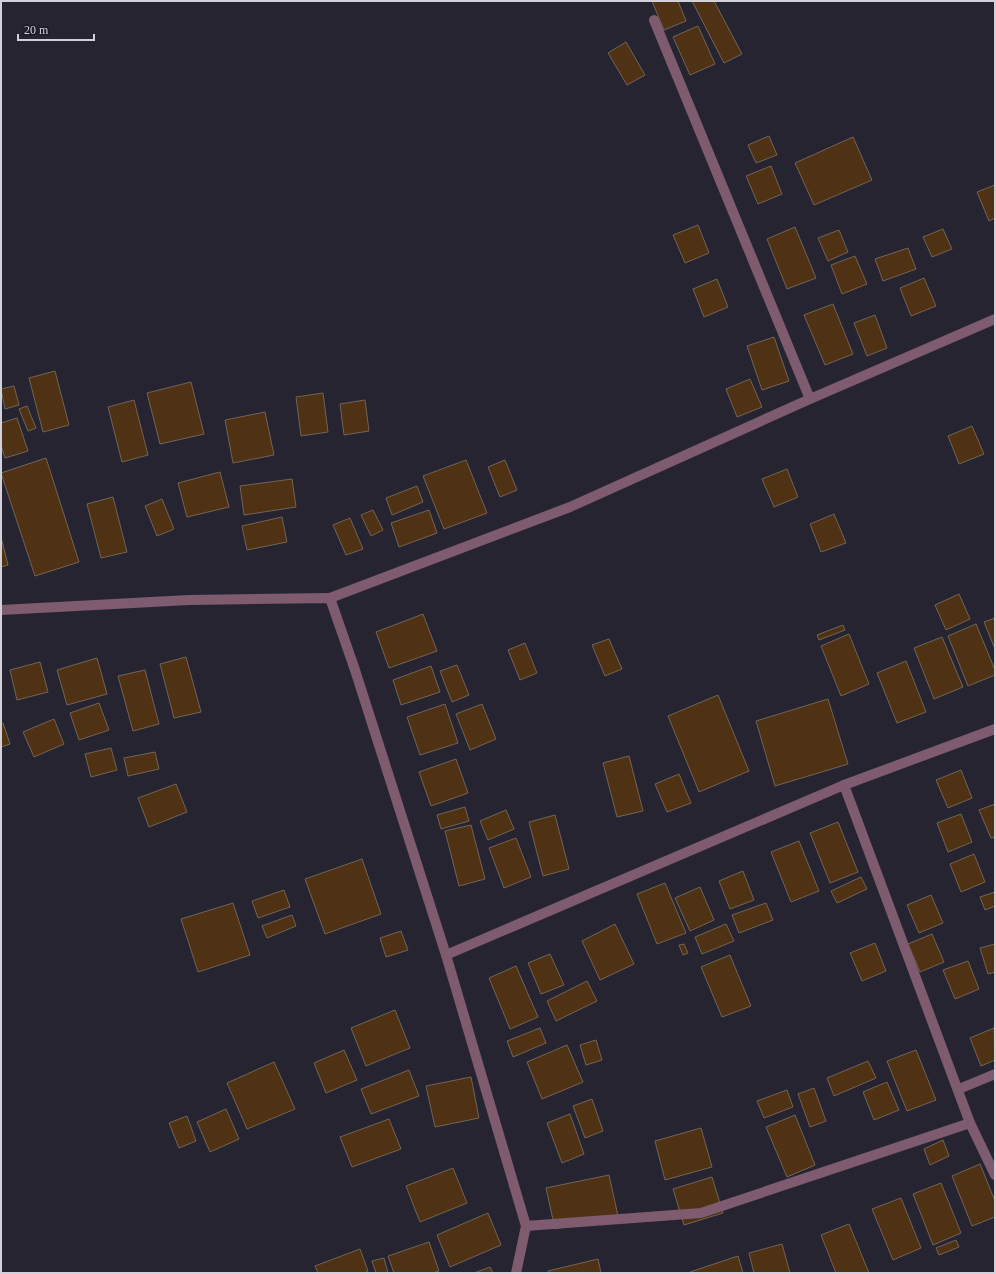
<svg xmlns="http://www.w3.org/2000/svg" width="996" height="1274" viewBox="0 0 996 1274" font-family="Georgia,serif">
<rect width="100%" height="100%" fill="#272432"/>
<!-- building -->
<g fill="#4e3213" stroke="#726457">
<path d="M652 1H678L686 21 664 30Z"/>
<path d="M692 1H714L742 54 724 63Z"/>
<path d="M698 26 715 64 690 75 673 37Z"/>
<path d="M626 42 645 75 627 85 608 53Z"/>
<path d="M769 136 777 155 756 163 748 145Z"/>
<path d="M853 137 872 180 814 205 795 163Z"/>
<path d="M771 166 782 194 758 204 746 176Z"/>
<path d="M995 185V218L989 221 977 192Z"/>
<path d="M698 225 709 253 685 263 673 235Z"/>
<path d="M795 227 816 278 787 289 767 239Z"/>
<path d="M943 229 952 249 932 257 923 237Z"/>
<path d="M839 230 848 252 828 261 818 238Z"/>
<path d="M908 248 916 269 883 281 875 259Z"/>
<path d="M855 256 867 284 842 294 831 265Z"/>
<path d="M924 278 936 306 911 316 900 288Z"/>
<path d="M717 279 728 307 704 317 693 289Z"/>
<path d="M833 304 853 354 825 365 804 315Z"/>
<path d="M875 315 887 348 867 356 854 323Z"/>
<path d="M774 337 789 381 762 390 747 346Z"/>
<path d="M55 371 69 425 43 432 29 378Z"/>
<path d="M750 379 762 407 737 417 726 389Z"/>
<path d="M191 382 204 434 160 444 147 393Z"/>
<path d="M14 386 19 405 5 409 1 389Z"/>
<path d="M323 393 328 432 301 436 296 397Z"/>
<path d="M134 400 148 455 122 462 108 407Z"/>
<path d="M365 400 369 431 344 435 340 404Z"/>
<path d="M27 406 36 428 28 431 19 409Z"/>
<path d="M265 412 274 455 233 463 225 420Z"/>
<path d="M17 418 28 451 5 458 1 445V423Z"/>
<path d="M972 426 984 454 959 464 948 436Z"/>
<path d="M46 458 79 562 35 576 1 473Z"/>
<path d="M466 460 487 513 444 529 423 476Z"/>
<path d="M505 460 517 490 500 497 488 467Z"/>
<path d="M787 469 798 497 774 507 762 479Z"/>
<path d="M220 472 229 507 187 517 178 483Z"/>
<path d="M292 479 296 507 244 515 240 486Z"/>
<path d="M417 486 423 502 392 515 386 498Z"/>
<path d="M113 497 127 552 101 558 87 504Z"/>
<path d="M162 499 174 529 157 536 145 506Z"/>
<path d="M373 510 383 530 371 536 361 515Z"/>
<path d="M429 510 437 533 399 547 391 523Z"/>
<path d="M834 514 846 543 821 552 810 524Z"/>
<path d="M282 517 287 542 247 550 242 526Z"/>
<path d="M350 518 363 549 346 555 333 525Z"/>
<path d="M1 537 8 565 1 567Z"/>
<path d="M959 594 970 619 946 630 935 605Z"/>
<path d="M423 614 437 651 389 668 376 632Z"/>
<path d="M995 618V649L984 622Z"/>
<path d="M976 624 995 670V675L968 686 948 636Z"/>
<path d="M843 625 845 630 819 640 817 635Z"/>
<path d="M849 634 869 684 841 696 821 646Z"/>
<path d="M942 637 963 687 934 699 914 648Z"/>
<path d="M609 639 622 669 605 676 592 645Z"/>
<path d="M525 643 537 673 520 680 508 650Z"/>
<path d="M186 657 201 712 174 718 160 664Z"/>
<path d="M97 658 107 694 67 705 57 670Z"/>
<path d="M906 661 926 712 897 723 877 673Z"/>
<path d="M40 662 48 692 17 700 10 670Z"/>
<path d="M457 665 469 695 452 702 440 671Z"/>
<path d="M431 666 440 692 401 705 393 680Z"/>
<path d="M145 670 159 724 133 731 118 676Z"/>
<path d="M718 695 749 771 699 792 668 716Z"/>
<path d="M828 699 848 764 775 786 756 721Z"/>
<path d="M99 703 109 730 79 740 70 713Z"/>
<path d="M445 704 458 743 420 755 407 717Z"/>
<path d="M482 704 496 739 470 750 456 714Z"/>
<path d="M54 719 64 744 34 757 23 732Z"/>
<path d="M3 723 10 744 1 747V724Z"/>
<path d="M111 748 117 770 91 777 85 754Z"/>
<path d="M155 752 159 769 128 776 124 758Z"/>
<path d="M629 756 643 811 617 817 603 763Z"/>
<path d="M456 759 468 793 431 806 419 772Z"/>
<path d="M961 770 972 798 948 808 936 780Z"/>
<path d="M679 774 691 803 667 812 655 784Z"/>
<path d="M176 784 187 812 149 827 138 798Z"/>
<path d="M995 804V837L991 838 979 810Z"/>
<path d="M465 807 469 821 441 829 437 815Z"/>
<path d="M506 810 514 829 488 840 480 821Z"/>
<path d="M961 814 972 842 948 852 937 823Z"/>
<path d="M555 815 569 869 543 876 529 822Z"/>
<path d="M838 822 858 872 830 883 810 833Z"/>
<path d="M471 825 485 879 459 886 445 831Z"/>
<path d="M516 838 531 877 504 888 489 848Z"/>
<path d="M799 841 819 891 791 902 771 852Z"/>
<path d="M974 854 985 882 961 892 950 864Z"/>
<path d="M362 859 381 914 325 934 305 879Z"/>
<path d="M743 871 754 900 730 909 719 881Z"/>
<path d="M861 877 867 889 837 903 831 891Z"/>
<path d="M665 883 686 933 657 944 637 894Z"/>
<path d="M700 887 714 920 690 931 675 898Z"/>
<path d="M284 890 290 907 258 918 252 901Z"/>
<path d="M995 892V906L985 910 980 897Z"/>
<path d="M931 895 943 923 919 933 907 905Z"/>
<path d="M233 903 250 955 198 972 181 919Z"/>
<path d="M766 903 773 920 739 933 732 915Z"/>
<path d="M292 915 296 926 267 938 262 926Z"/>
<path d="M615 924 634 964 600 980 582 941Z"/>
<path d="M726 924 734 941 702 954 695 937Z"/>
<path d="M401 931 408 950 386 957 380 938Z"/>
<path d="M932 934 944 962 920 972 908 944Z"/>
<path d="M875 943 886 971 862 981 850 953Z"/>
<path d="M684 944 688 953 683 955 679 945Z"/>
<path d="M995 944V972L988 974 980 948Z"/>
<path d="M550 954 564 985 541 994 528 963Z"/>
<path d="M730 955 751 1006 722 1017 701 967Z"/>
<path d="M968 961 979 989 955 999 943 970Z"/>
<path d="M516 966 538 1017 510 1029 489 978Z"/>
<path d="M587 981 597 1001 556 1021 547 1001Z"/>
<path d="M395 1010 410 1048 366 1066 351 1028Z"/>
<path d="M540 1028 546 1043 513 1057 507 1041Z"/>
<path d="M994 1028 995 1060 981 1066 970 1038Z"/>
<path d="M596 1040 602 1060 586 1065 580 1045Z"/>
<path d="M567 1045 583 1082 542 1099 527 1062Z"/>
<path d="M344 1050 357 1080 326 1093 314 1063Z"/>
<path d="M916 1050 936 1100 907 1111 887 1061Z"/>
<path d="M868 1061 876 1078 834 1096 827 1078Z"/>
<path d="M274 1062 295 1109 247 1129 227 1083Z"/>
<path d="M409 1070 419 1096 371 1114 361 1089Z"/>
<path d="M471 1077 479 1118 435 1127 426 1086Z"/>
<path d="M887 1082 899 1110 874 1120 863 1092Z"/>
<path d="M814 1088 826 1121 810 1127 798 1094Z"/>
<path d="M787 1090 793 1107 764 1118 757 1101Z"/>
<path d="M592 1099 603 1131 585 1138 573 1106Z"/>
<path d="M226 1109 239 1139 210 1152 197 1122Z"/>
<path d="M570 1114 584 1154 562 1163 547 1123Z"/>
<path d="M795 1115 815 1165 787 1177 766 1127Z"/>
<path d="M187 1116 196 1141 179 1148 169 1123Z"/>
<path d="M389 1119 401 1149 352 1167 340 1137Z"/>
<path d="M701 1128 712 1167 665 1180 655 1141Z"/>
<path d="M943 1140 949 1156 930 1165 924 1149Z"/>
<path d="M980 1164 995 1201V1217L972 1226 952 1176Z"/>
<path d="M453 1168 467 1203 420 1222 406 1186Z"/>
<path d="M609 1175 618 1216 555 1229 546 1188Z"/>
<path d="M712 1177 723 1213 684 1225 673 1189Z"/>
<path d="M941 1183 961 1233 933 1245 913 1194Z"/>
<path d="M901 1198 921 1248 893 1260 872 1209Z"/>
<path d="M488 1213 501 1245 450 1267 437 1235Z"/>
<path d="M849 1224 869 1273H836L821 1235Z"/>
<path d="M956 1240 959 1247 939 1255 936 1248Z"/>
<path d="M429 1242 439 1271 432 1273H394L388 1256Z"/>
<path d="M782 1244 790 1273H754L749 1253Z"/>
<path d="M360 1249 368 1271 364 1273H318L315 1266Z"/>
<path d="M738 1256 743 1273H691L690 1272Z"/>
<path d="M384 1258 388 1273H376L372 1261Z"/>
<path d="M598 1259 601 1273H549L548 1271Z"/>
<path d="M490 1267 493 1273H474Z"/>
</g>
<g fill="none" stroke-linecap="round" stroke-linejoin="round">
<!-- minor -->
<g stroke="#7e5b6f" stroke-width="10">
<path d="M654 20 810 399"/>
<path d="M330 598 570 507 810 399 995 319"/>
<path d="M1 610 189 600 330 598 355 670 446 955 526 1226 516 1273"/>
<path d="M844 785 970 1123 995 1175"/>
<path d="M446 955 844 785 995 729"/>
<path d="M959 1089 995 1074"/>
<path d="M526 1226 701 1213 970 1123"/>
</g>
</g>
<!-- border -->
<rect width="996" height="1274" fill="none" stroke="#d2d1da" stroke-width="4"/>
<!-- scale -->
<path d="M18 34v6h76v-6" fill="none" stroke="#d2d1da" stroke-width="2"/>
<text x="24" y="34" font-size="12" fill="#d2d1da" stroke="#1d1b28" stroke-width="3" paint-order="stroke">20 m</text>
</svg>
